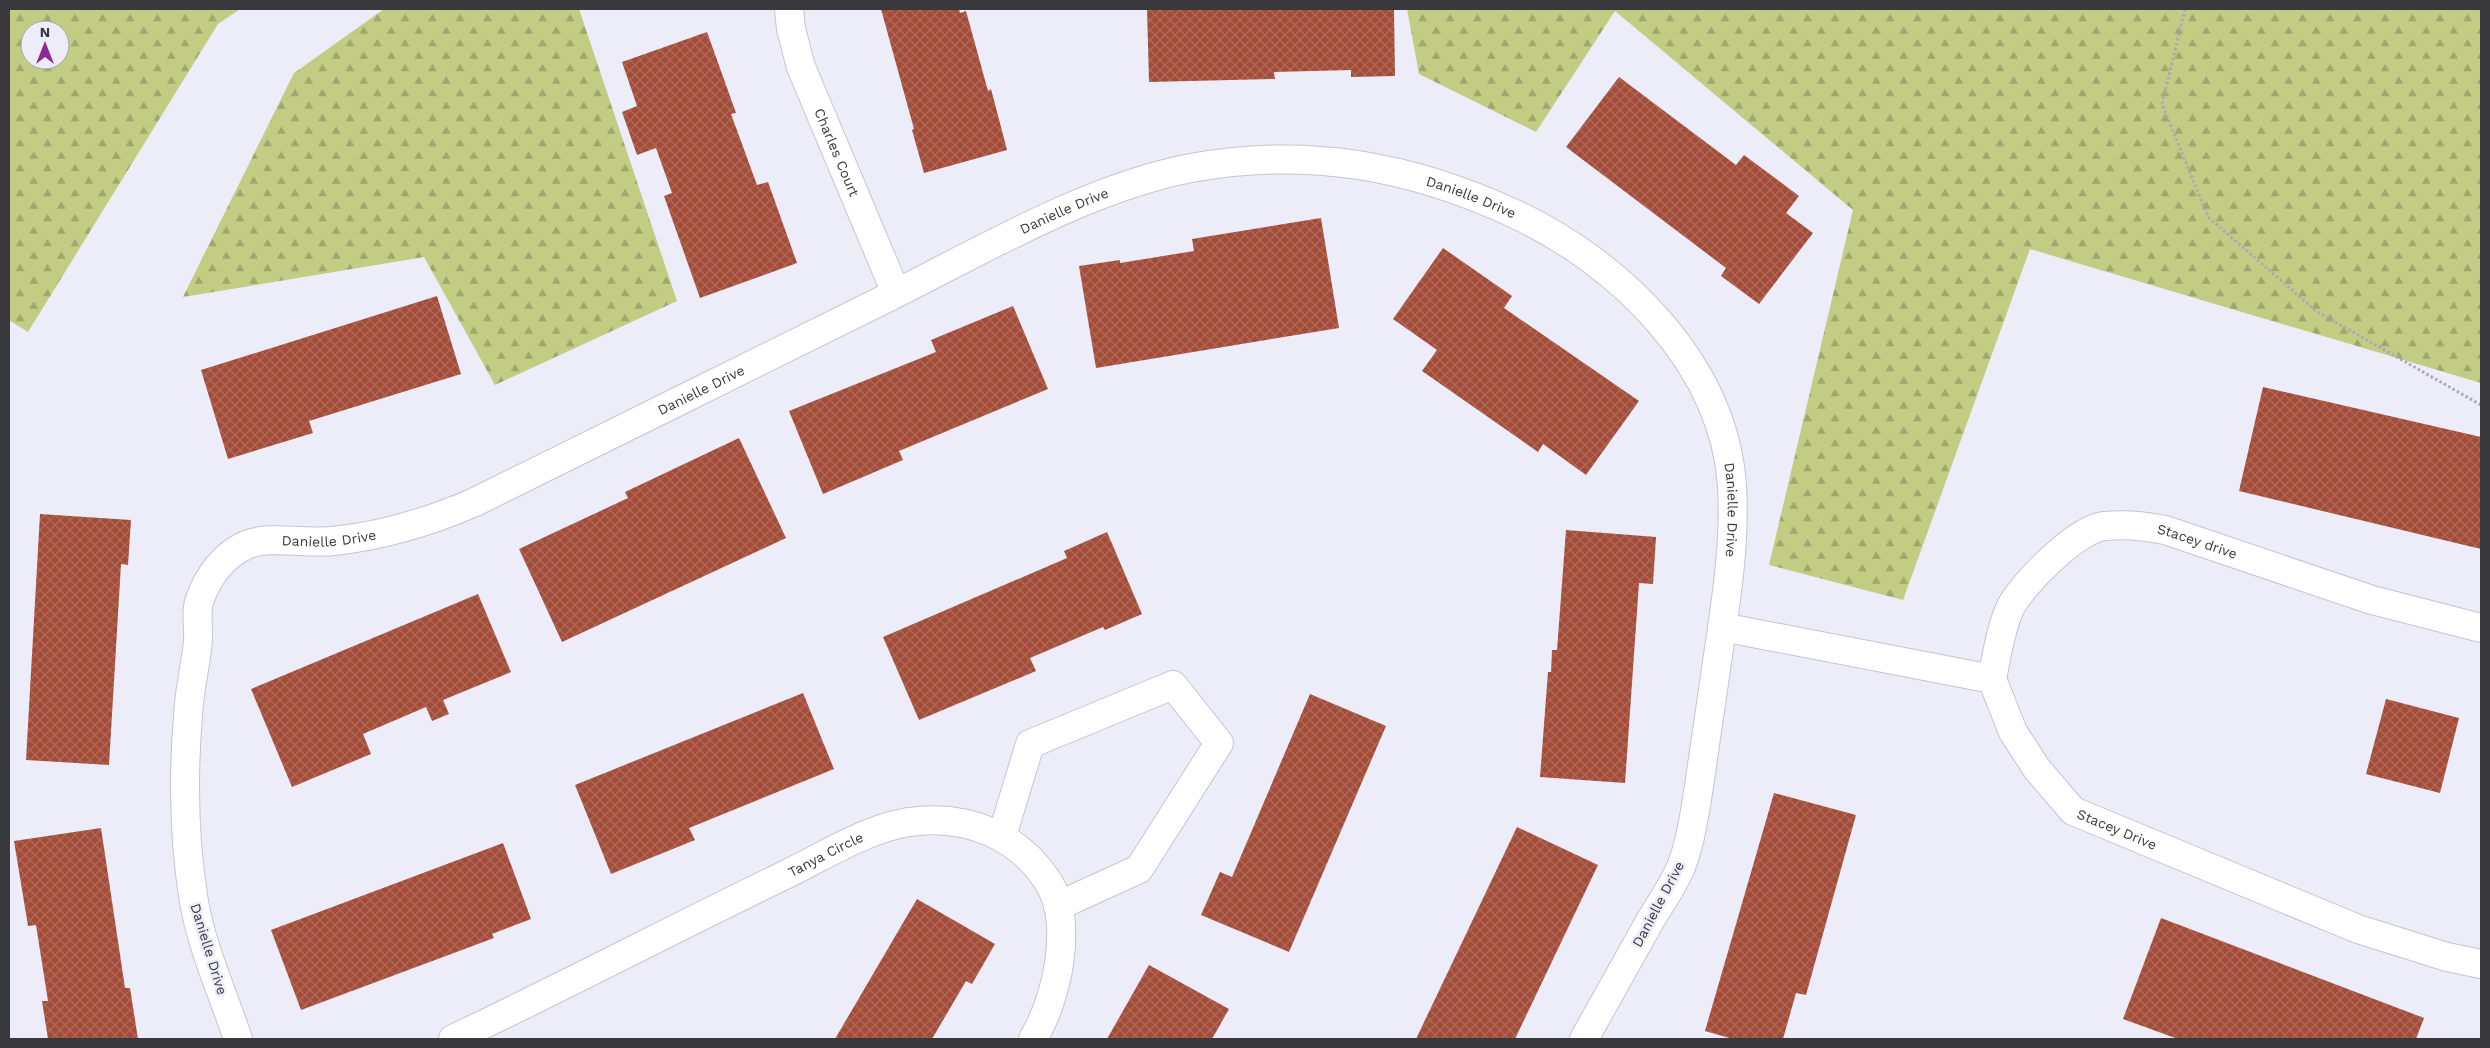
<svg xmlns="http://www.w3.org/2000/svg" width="2490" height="1048" viewBox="0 0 2490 1048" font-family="'Work Sans',sans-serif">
<defs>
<pattern id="forest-firs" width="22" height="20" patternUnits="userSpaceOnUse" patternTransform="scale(1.25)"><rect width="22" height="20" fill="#c2cc82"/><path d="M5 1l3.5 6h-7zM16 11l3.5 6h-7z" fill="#9fa76c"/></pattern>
<pattern id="building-cross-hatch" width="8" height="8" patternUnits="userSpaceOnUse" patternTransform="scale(1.25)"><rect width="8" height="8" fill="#a54c38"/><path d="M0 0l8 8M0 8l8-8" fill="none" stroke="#ad6a5b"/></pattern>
</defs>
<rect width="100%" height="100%" fill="#edecf9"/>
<!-- forest -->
<g fill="url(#forest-firs)" fill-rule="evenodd">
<path d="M9 9H240L218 24 28 332 9 320ZM30 30H60V60H30Z"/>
<path d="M384 9H579L677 301 495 385 424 257 183 297 294 73Z"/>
<path d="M1407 9H2481V383L2030 249 1903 600 1769 565 1853 210 1615 11 1536 132 1419 74Z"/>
</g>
<!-- building -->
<g fill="url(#building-cross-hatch)">
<path d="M881 9H959L960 13 966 11 988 91 991 89 1007 150 924 173 912 130 914 129Z"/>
<path d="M1147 9H1394L1395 76 1351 77V70L1274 72 1275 79 1149 82Z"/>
<path d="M707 32 736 113 731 114 757 185 768 182 797 263 700 298 664 196 672 193 656 148 637 155 622 112 637 106 622 62Z"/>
<path d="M1619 77 1736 165 1744 155 1799 196 1786 213 1813 233 1759 304 1721 276 1726 268 1566 147Z"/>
<path d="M1321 218 1339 328 1096 368 1079 266 1120 260V263L1194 251 1192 239Z"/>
<path d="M1443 248 1512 296 1504 308 1639 401 1586 475 1543 444 1538 452 1422 371 1437 350 1393 319Z"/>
<path d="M437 296 461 374 309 421 313 433 228 459 201 370Z"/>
<path d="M1013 306 1048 389 899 451 903 460 823 494 789 411 936 352 931 340Z"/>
<path d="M2263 387 2481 437V549L2239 491Z"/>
<path d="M739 438 786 538 562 642 519 549 628 498 625 492Z"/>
<path d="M40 514 131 520 128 565 121 564 109 765 26 760Z"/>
<path d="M1566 530 1656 537 1653 584 1639 583 1625 783 1540 777 1548 672H1551L1552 650H1557Z"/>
<path d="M1107 532 1142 614 1105 630 1103 627 1030 658 1036 671 919 720 883 637 1067 558 1064 551Z"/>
<path d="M478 594 511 672 443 700 449 714 432 721 426 707 363 734 371 754 292 787 251 689Z"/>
<path d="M803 693 834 769 689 828 695 840 611 874 575 785Z"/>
<path d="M1310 694 1386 726 1289 952 1201 915 1220 872 1232 877Z"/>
<path d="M2386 699 2459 718 2440 793 2366 774Z"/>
<path d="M1774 793 1856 815 1806 995 1796 993 1783 1039H1733L1705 1031Z"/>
<path d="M1517 827 1598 865 1515 1039H1416Z"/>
<path d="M101 828 125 988H130L138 1039H48L42 1001H48L36 925 28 926 14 841Z"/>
<path d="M503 843 531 919 492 934 494 938 301 1010 271 930Z"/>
<path d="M917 899 995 944 972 984 966 981 932 1039H835Z"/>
<path d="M2161 918 2424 1018 2416 1039H2178L2123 1019Z"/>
<path d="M1149 965 1229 1009 1212 1039H1107Z"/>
</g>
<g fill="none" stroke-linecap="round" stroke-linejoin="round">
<!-- minor casing -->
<g stroke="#c5c4d0" stroke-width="30">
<g id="minor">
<path id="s1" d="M789 9 791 29 801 67 896 293"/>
<path d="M1722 627 1992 679"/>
<path id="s2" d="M1992 679 2013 732 2037 769 2073 811 2358 929 2447 957 2481 964"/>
<path id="s3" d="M1992 679C1997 655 2000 631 2010 608 2022 584 2077 529 2104 526 2124 524 2146 526 2165 530L2372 600 2481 628"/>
<path d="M1002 836 1030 744 1173 685 1219 743 1139 869 1058 906"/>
<path id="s4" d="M238 1039C223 994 202 948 194 902 184 841 183 777 188 716 189 690 196 665 198 640 199 626 195 612 200 599 208 576 224 555 246 545 268 535 308 544 333 541 383 536 429 522 475 502 615 433 755 363 895 294 986 248 1091 187 1191 168 1306 147 1409 165 1515 214 1620 263 1724 364 1732 486 1736 551 1723 618 1714 683 1709 717 1704 751 1699 786 1695 812 1691 841 1681 867 1673 886 1660 904 1650 921 1628 961 1606 1000 1584 1039"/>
<path id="s5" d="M453 1039C565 986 675 928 787 874 826 855 874 824 918 821 969 816 1018 836 1047 880 1075 922 1057 999 1033 1039"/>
</g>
</g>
<!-- path -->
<path stroke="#abaab4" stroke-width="3" stroke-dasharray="2.5 2.5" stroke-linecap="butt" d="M2185 9 2162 104 2208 217 2316 311 2481 405"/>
<!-- minor -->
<use href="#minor" stroke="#fff" stroke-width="28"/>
</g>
<g text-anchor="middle" stroke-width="5" stroke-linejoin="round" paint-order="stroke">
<!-- street labels -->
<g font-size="14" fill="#39383d" stroke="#edecf9">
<text dy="5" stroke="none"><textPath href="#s1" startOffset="152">Charles Court</textPath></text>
<text dy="5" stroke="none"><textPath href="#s4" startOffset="1834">Danielle Drive</textPath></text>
<text dy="5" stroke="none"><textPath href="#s4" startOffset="1414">Danielle Drive</textPath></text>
<text dy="5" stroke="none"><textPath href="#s4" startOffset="1009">Danielle Drive</textPath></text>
<text dy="5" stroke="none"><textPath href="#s4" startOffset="2269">Danielle Drive</textPath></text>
<text dy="5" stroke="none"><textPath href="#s4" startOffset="605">Danielle Drive</textPath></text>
<text dy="5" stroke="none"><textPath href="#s3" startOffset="296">Stacey drive</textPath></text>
<text dy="5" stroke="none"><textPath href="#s2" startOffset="204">Stacey Drive</textPath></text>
<text dy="5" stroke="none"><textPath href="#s5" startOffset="416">Tanya Circle</textPath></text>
<text transform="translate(1658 904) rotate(-62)" y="5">Danielle Drive</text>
<text transform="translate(209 949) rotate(73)" y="5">Danielle Drive</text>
</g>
</g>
<!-- border -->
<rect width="2490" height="1048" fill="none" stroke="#39383d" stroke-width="20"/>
<!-- north arrow -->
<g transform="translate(45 45)"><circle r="24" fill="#edecf9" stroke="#a5a4ae"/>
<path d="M0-4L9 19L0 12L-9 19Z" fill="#8b2992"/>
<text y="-8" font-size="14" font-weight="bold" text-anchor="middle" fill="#39383d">N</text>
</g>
</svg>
